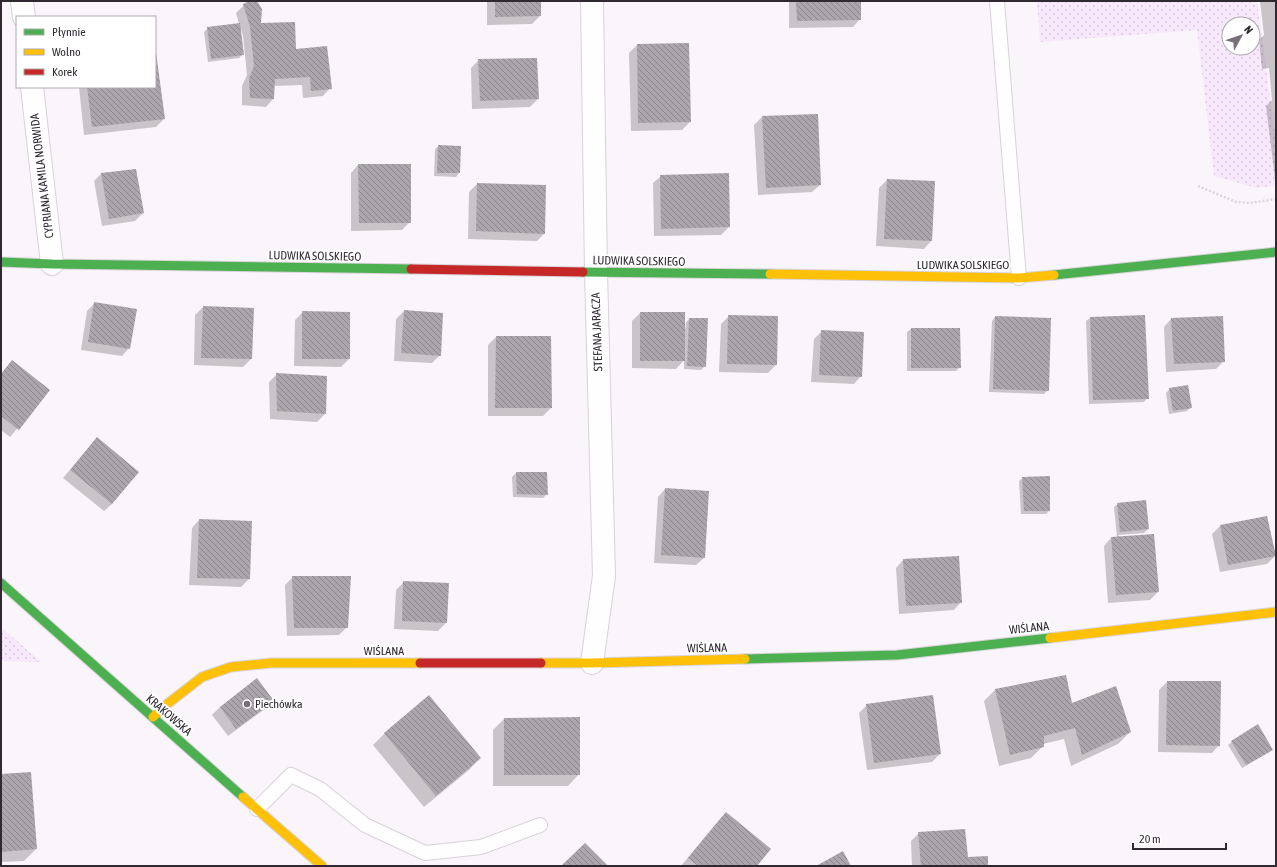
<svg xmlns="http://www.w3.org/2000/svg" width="1277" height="867" viewBox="0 0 1277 867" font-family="'Asap Condensed',sans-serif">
<defs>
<pattern id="grass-dots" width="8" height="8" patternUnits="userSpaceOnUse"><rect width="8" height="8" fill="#f8e8fb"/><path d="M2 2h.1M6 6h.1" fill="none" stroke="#d5c7d8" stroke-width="1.8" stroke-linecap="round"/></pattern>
<pattern id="building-back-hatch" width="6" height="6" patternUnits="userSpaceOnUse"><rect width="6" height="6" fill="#aba6ac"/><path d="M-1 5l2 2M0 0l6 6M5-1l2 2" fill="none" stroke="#8c878d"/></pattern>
</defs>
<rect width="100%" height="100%" fill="#faf5fa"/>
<!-- grass -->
<g fill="url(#grass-dots)" fill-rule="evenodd">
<path d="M1037 1H1257L1276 141V185L1257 188 1214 176 1197 30 1040 42ZM1229 24H1253V48H1229Z"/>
<path d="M1 627 41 662 1 661Z"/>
</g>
<!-- shadow -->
<g fill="#0003">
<path d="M251 1H256L260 24 294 50 330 88 323 96 303 98 302 85 274 86 273 99 266 107 242 105V86L247 75 243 36 241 29 240 30 243 54 239 58 208 62 204 32 208 28 239 24 236 13 244 5Z"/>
<path d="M487 1H540V16L532 24 487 25Z"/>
<path d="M789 1H860V19L853 27 789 28Z"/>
<path d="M1260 1H1276L1275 179 1266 106 1272 100 1269 68 1262 69 1259 40 1264 35Z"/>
<path d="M637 45 690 122 682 130 631 131 629 53Z"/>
<path d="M155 46 164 119 156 127 84 135 79 87H155Z"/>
<path d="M479 60 538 99 530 107 472 109 471 68Z"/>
<path d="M762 117 820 185 812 192 758 195 754 125Z"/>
<path d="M439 146 460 147 459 173 456 177 434 176 435 149Z"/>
<path d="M358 165 410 222 402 230 351 231V173Z"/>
<path d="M102 173 143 213 135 221 102 226 94 181Z"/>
<path d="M661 176 729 227 721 235 654 236 653 183Z"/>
<path d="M887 180 931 241 924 249 876 246 879 188Z"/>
<path d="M477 184 544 234 537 241 468 239 469 192Z"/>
<path d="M95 303 129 348 122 356 81 350 87 311Z"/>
<path d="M203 307 253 309 251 359 243 367 194 365 195 315Z"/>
<path d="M404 311 440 355 432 363 394 361 396 319Z"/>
<path d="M303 312 349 359 341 367 294 366 295 320Z"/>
<path d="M640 313 684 330H685L686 322 689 319 705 366 701 370 684 369V360L676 369 632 368V321Z"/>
<path d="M729 316 776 365 768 373 719 372 721 324Z"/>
<path d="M995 317 1048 390 1044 394 989 392 992 321Z"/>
<path d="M1090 318 1147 398 1144 402 1089 404 1086 321Z"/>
<path d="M1171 319 1224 361 1216 369 1166 372 1164 327Z"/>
<path d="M911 329H959L960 367 956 371H907V332Z"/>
<path d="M822 331 861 376 854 384 811 382 814 339Z"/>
<path d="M496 337 551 408 543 416H488V345Z"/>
<path d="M12 362 49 391 10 437 1 430V374Z"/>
<path d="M277 374 326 377 325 414 317 422 270 419 269 382Z"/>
<path d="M1170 389 1191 407 1187 411 1169 414 1166 393Z"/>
<path d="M97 438 112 504 104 511 63 478Z"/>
<path d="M516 473 547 494 543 498 513 497 512 477Z"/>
<path d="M1023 478 1049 511 1046 514H1021L1019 481Z"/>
<path d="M665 489 704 558 696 565 654 563 658 497Z"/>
<path d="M1118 504 1148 529 1144 533 1118 535 1158 592 1150 600 1108 603 1104 546 1111 538 1117 537 1114 507Z"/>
<path d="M1266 517 1275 556 1267 564 1220 572 1212 534 1220 526Z"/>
<path d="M199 520 249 579 241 587 189 585 192 528Z"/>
<path d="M903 560 961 602 954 610 899 614 896 568Z"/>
<path d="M293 577 347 627 339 635 287 636 285 585Z"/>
<path d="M404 582 446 623 438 631 394 629 396 590Z"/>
<path d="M257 680 273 701 265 709 228 736 212 715 220 707Z"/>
<path d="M1167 682 1219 745 1212 753 1158 752 1159 690Z"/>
<path d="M995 690 1072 705 1130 732 1118 744 1071 766 1064 739 1043 744V746L1031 758 999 766 984 701Z"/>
<path d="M428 696 480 758 469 770 424 807 373 745 384 734Z"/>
<path d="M867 705 940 754 932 762 867 770 859 713Z"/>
<path d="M504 719 579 774 568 786H493V730Z"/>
<path d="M1232 742 1272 750 1268 753 1242 768 1228 745Z"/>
<path d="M1 775 36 849 24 861 1 862Z"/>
<path d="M726 813 756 866H681L718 821Z"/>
<path d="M919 833 967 858 987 866H912L911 841Z"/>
</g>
<!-- building -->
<g fill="url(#building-back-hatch)">
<path d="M249 1H257L262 9 261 23 295 22 296 49 327 46 332 89 311 91 310 77 275 79 274 99 250 98 249 78 254 66 250 27 243 4Z"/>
<path d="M495 1H541V16L495 17Z"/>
<path d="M796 1H861V20L797 21Z"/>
<path d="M240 23 244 55 211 59 207 27Z"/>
<path d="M689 43 691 122 638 123 637 44Z"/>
<path d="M155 45 165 119 92 127 87 87H155Z"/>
<path d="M537 58 539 99 480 101 478 59Z"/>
<path d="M818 114 821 185 766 188 762 116Z"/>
<path d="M438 145 461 146 460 173H437Z"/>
<path d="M358 164H411V223H359Z"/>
<path d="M136 169 144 213 109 219 101 173Z"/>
<path d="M729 173 730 227 661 229 660 175Z"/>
<path d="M887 179 935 181 932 241 884 239Z"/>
<path d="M477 183 546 185 545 234 476 231Z"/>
<path d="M94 302 137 309 130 349 88 342Z"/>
<path d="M203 306 254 308 252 359 201 358Z"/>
<path d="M404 310 443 313 441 356 401 353Z"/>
<path d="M302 311 350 312V359H302Z"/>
<rect x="640" y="312" width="45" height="49"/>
<path d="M728 315 778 316 777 365 727 364Z"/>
<path d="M1145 315 1149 399 1093 400 1090 317Z"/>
<path d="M995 316 1051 318 1049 391 993 389Z"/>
<path d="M1223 316 1225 362 1174 364 1171 318Z"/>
<path d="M689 318H708L706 367 687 366Z"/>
<path d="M911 328H960L961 368H911Z"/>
<path d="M821 330 864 332 862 377 819 375Z"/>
<path d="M496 336H551L552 408H495Z"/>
<path d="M12 360 50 390 19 430 1 416V374Z"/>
<path d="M276 373 327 376 326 414 277 411Z"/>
<path d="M1188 385 1192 408 1173 411 1169 388Z"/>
<path d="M97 437 139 472 112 504 70 470Z"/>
<path d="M516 472H547L548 495 517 494Z"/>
<path d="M1050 476V511H1024L1022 477Z"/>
<path d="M665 488 709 491 705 558 661 555Z"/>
<path d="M1146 500 1149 529 1120 532 1117 503Z"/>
<path d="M1267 516 1276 556 1228 565 1220 525Z"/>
<path d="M199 519 252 521 250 579 197 578Z"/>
<path d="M1154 534 1159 592 1116 595 1111 537Z"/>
<path d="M959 556 962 603 906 606 903 559Z"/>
<path d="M292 576H351L348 628H294Z"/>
<path d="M403 581 449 583 447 623 402 621Z"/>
<path d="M1066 675 1072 703 1116 686 1131 732 1082 755 1075 728 1044 736V747L1010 755 995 689Z"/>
<path d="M257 678 274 701 236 729 220 707Z"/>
<path d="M1167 681H1221L1220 746 1166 745Z"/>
<path d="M429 695 481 758 436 796 384 733Z"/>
<path d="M933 695 941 754 874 763 866 704Z"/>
<path d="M580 717V775H504V718Z"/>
<path d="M1258 724 1273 750 1246 765 1231 741Z"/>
<path d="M31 772 37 849 1 852V774Z"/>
<path d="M726 812 771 849 757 866H698L688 858Z"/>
<path d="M965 829 968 857 988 856V866H921L918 832Z"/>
<path d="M585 843 608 866H561Z"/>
<path d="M843 851 851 866H816Z"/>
</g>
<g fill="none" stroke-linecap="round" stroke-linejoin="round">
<!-- lane casing -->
<g stroke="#d8d2d9" stroke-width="16">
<g id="lane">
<path d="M997 1 1019 278"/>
<path d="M257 809 291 775 320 789 365 825 425 853 481 847 540 825"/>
</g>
</g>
<!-- street casing -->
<g stroke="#d8d2d9" stroke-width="24">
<g id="street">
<path d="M22 1 24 17"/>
<path d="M592 1 596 272 604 576 592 663"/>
<path d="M32 87 52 264"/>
</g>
</g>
<!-- fast casing -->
<g stroke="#d8d2d9" stroke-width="11">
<g id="fast">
<path d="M1 262 52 264 411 269"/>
<path d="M583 272 770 274"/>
<path d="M1054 275 1276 252"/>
<path d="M1 583 243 797"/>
<path d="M745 659 897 655 1050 638"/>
</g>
</g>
<!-- slow casing -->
<g stroke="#d8d2d9" stroke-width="11">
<g id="slow">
<path d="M770 274 1019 278 1054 275"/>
<path d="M1050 638 1276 612"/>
<path d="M541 663H592L745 659"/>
<path d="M153 717 166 705 202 677 231 667 271 663H420"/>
<path d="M243 797 322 866"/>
</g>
</g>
<!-- jam casing -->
<g stroke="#d8d2d9" stroke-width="11">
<g id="jam">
<path d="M411 269 583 272"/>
<path d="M420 663H541"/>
</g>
</g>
<!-- path -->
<path stroke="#d9d7d9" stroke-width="2.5" stroke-dasharray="2 2" stroke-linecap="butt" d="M1198 186 1236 202 1250 203 1276 199"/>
<!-- lane -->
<use href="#lane" stroke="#fefefe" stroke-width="14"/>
<!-- street -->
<use href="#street" stroke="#fefefe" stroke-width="22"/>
<!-- fast -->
<use href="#fast" stroke="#4caf50" stroke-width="9"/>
<!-- slow -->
<use href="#slow" stroke="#ffc107" stroke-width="9"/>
<!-- jam -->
<use href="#jam" stroke="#c62828" stroke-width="9"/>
</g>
<!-- markers -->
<circle fill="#777078" stroke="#fff" stroke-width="1.5" cx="247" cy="704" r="4"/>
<g text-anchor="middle" stroke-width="4" stroke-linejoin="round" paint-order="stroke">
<!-- street labels -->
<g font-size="12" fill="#302932" stroke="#fff">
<text transform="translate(42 176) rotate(-97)" y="4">CYPRIANA KAMILA NORWIDA</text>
<text transform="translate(315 256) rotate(1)" y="4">LUDWIKA SOLSKIEGO</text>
<text transform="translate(639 261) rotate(1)" y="4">LUDWIKA SOLSKIEGO</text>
<text x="963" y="269">LUDWIKA SOLSKIEGO</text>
<text transform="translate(597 332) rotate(-92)" y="4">STEFANA JARACZA</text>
<text transform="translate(1029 628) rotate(-6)" y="4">WIŚLANA</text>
<text transform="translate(707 648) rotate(-1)" y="4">WIŚLANA</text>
<text x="384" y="655">WIŚLANA</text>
<text transform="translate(169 715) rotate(41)" y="4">KRAKOWSKA</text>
</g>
<!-- poi labels -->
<g font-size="12" fill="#302932" stroke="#fff" text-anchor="start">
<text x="255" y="708">Piechówka</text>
</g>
</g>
<!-- border -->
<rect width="1277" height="867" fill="none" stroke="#302932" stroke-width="4"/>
<!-- legend -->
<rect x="16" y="16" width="140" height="72" fill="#ffffff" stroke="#aca9ad"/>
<rect x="24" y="29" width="20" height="6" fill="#4caf50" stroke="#aca9ad"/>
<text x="52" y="36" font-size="12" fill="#302932">Płynnie</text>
<rect x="24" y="49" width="20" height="6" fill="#ffc107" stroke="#aca9ad"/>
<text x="52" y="56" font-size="12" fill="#302932">Wolno</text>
<rect x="24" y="69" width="20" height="6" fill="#c62828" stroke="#aca9ad"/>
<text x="52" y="76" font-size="12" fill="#302932">Korek</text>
<!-- north arrow -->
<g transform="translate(1241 36) rotate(50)"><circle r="19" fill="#ffffff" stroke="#aca9ad"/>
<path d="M0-3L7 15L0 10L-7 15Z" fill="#777078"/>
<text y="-6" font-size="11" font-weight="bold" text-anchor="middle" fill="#302932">N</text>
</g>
<!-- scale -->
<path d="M1133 843v6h93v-6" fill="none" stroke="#302932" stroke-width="2"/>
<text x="1139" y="843" font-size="12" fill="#302932" stroke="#ffffff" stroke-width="3" paint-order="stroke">20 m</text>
</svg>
